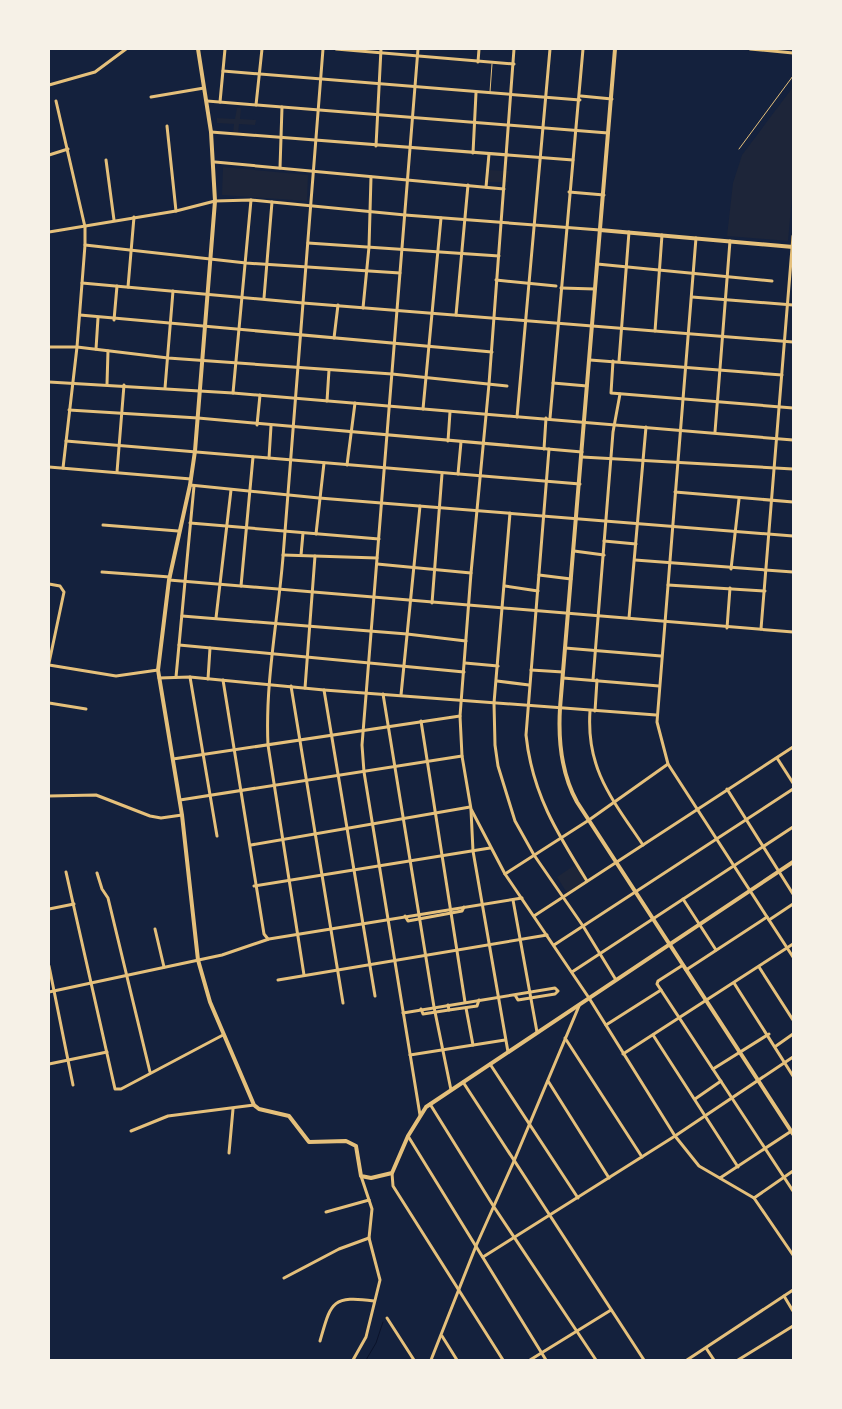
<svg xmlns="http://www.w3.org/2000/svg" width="842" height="1409" viewBox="0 0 842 1409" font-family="'IBM Plex Sans',sans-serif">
<rect width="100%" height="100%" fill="#14213d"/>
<!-- green -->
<g fill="#1d2539">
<path d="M793 87V185L788 241 727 236 733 183 742 155Z"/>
<path d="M237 108H241L240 119 256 120 255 125 239 124 238 134 233 133 234 124 217 123V118L235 119Z"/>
<path d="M223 167 308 175 307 201 222 195Z"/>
<path d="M489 170 509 171 508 182H488Z"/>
<path d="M578 863 588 879 567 893 557 877Z"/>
</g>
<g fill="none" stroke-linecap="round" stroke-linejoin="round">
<!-- stream -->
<path stroke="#0b132b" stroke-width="1" d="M366 1360 376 1343 383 1322"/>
<!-- service -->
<g stroke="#e5c07b" stroke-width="1">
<path d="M490 92 492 64"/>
<path d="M739 149 793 76"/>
</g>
<!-- minor -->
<g stroke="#e5c07b" stroke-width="3">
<path d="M336 49 514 64"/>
<path d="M418 49 362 745 364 772 420 1115"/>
<path d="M514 49 489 384 471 573 460 716 462 756 471 809 505 874 589 998 675 1136 699 1166 754 1198 793 1255"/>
<path d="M750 49 793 53"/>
<path d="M478 62 479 49"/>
<path d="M223 71 580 100"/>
<path d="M49 85 95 72 126 49"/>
<path d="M581 96 612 99"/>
<path d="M151 97 204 88"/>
<path d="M56 101 85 227V245L77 347 63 468"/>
<path d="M207 101 608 133"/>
<path d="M220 102 225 49"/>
<path d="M256 105 262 49"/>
<path d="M167 126 176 211"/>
<path d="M211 132 573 160"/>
<path d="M376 146 381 49"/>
<path d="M473 153 476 93"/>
<path d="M49 155 68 149"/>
<path d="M106 160 114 220"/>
<path d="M215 162 504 189"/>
<path d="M280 168 282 107"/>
<path d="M486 187 489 154"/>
<path d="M569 192 604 195"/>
<path d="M49 232 176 211 215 201 251 200 405 215 600 230"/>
<path d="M696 238 657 722 668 764 793 957"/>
<path d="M308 243 499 256"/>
<path d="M85 245 246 263 400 273"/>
<path d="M597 264 772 281"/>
<path d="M496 280 556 286"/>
<path d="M82 283 303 303 793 342"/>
<path d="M128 287 134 217"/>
<path d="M561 288 595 289"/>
<path d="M692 297 793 305"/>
<path d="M264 298 272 202"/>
<path d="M363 308 369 247 371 177"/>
<path d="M80 315 492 352"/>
<path d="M456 315 468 185"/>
<path d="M114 320 117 286"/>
<path d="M655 331 662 235"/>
<path d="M334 338 338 305"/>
<path d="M49 347H77L168 358 392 374 507 386"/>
<path d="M96 349 98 318"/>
<path d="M590 360 782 375"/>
<path d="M613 361 611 393 793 408"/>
<path d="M619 361 629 232"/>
<path d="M49 382 233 393 793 440"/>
<path d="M553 383 587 386"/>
<path d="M107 384 108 351"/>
<path d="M165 388 173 291"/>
<path d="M233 393 251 200"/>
<path d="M327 401 329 370"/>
<path d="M423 409 441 218"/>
<path d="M69 410 198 418 582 452"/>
<path d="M517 417 550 49"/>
<path d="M550 418 583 49"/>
<path d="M257 425 260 395"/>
<path d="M715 432 730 241"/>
<path d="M66 441 580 484"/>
<path d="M448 441 450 412"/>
<path d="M544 449 546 418"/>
<path d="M549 449 526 735C532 793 557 833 587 881"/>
<path d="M582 457 793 469"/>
<path d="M269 458 271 426"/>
<path d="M347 465 355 403"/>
<path d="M49 467 191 479"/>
<path d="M117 472 124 385"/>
<path d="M458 474 461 442"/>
<path d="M190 485 319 498 793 536"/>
<path d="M675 492 793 502"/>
<path d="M510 513 494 703 495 745 498 766 515 821 534 855 583 926 616 980"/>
<path d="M190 523 379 539"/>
<path d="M103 525 178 531"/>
<path d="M316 534 324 463"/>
<path d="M604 541 636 544"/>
<path d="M574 551 604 555"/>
<path d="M283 555 377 558"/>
<path d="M301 555 303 533"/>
<path d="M635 560 793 572"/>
<path d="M377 564 471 573"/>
<path d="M731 569 739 499"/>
<path d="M102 572 170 577"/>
<path d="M539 575 571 579"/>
<path d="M169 580 793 632"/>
<path d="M49 584 60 586 64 592 49 663"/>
<path d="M668 585 765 591"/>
<path d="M241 586 253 457"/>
<path d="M505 586 538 591"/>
<path d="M432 603 442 474"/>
<path d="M182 616 407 634 466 641"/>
<path d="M216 618 231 490"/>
<path d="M629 618 646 427"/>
<path d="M727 628 730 588"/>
<path d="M761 629 793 236"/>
<path d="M179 645 464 672"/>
<path d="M565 648 661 656"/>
<path d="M465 663 498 666"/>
<path d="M49 665 116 676 158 670"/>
<path d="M531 670 563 672"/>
<path d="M176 677 194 486"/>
<path d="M190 677 217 836"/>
<path d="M159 678 190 677 324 690 656 715"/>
<path d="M563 678 659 686"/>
<path d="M208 679 210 648"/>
<path d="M223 680 264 934 268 939"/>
<path d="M593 680 613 432 620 394"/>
<path d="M497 681 529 685"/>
<path d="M291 686 343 1003"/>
<path d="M305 688 315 556"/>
<path d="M324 690 375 996"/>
<path d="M383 694 434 1007 451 1090"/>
<path d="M401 695 420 506"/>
<path d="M49 703 86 709"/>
<path d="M590 711C586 769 612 799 643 845"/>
<path d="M595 711 597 680"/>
<path d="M421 721 465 1002"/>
<path d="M777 758 793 783"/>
<path d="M173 759 460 716"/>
<path d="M727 789 793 894"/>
<path d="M49 796 96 795 150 816 161 818 182 815"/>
<path d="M180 800 462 756"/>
<path d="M471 810 473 851 508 1052"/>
<path d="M251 845 470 807"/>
<path d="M66 872 115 1089H121L223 1035"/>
<path d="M97 873 102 889 108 898 150 1072"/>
<path d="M505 874 589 820 668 764"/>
<path d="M254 886 490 848"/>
<path d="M683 899 716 950"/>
<path d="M513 900 537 1032"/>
<path d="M49 909 74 904"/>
<path d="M405 916 408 921 462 911 464 907"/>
<path d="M534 916 793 747"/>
<path d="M769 920 793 904"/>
<path d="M155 929 164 967"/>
<path d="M554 945 793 789"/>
<path d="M683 965 658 981 657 984 793 1191"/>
<path d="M49 966 73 1085"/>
<path d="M759 967 793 1020"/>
<path d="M686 970 767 917"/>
<path d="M572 972 793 827"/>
<path d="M304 975 268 745C265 682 278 619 283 557 295 387 311 218 323 49"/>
<path d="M278 980 547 935"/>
<path d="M734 983 793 1076"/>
<path d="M49 992 222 955 269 939 522 898"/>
<path d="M448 1005 449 1010 477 1006 479 1000"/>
<path d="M466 1008 473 1045"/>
<path d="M421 1009 423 1014 449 1010"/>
<path d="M403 1013 555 988 558 991 555 994 518 1000 515 995"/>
<path d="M606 1025 661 990"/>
<path d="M653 1035 738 1167"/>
<path d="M565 1038 642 1157"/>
<path d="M776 1046 793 1034"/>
<path d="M623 1054 793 944"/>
<path d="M410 1055 505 1040"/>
<path d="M49 1064 107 1052"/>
<path d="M490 1064 578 1198"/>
<path d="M713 1069 769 1034"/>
<path d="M548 1081 609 1178"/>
<path d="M463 1082 644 1360"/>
<path d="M695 1099 721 1081"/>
<path d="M430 1104 494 1207 596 1360"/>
<path d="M131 1131 168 1116 254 1105"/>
<path d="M408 1136 546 1360"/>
<path d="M229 1153 233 1109"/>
<path d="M392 1173 393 1186 503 1360"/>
<path d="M720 1178 793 1130"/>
<path d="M754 1198 793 1171"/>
<path d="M326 1212 369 1200"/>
<path d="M483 1257 675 1136 793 1057"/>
<path d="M284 1278 339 1249 369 1238"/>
<path d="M784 1296 793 1311"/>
<path d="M387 1318 414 1360"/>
<path d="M442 1336 457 1360"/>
<path d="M320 1341C331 1303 331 1295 374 1301"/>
<path d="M706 1348 714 1360"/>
<path d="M353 1360 366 1337 380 1280 369 1238 372 1209 361 1176"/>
<path d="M431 1360 476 1246 514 1161 579 1006"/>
<path d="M530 1360 611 1310"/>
<path d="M687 1360 793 1290"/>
<path d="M738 1360 793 1326"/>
</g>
<!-- tertiary -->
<g stroke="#e5c07b" stroke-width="4">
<path d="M198 49 211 132 215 201 195 451 190 485 169 580 158 670 182 815 198 960 210 1002 254 1105 259 1109 289 1116 309 1142 346 1141 356 1146 361 1176 371 1178 392 1173 408 1136 426 1107 793 862"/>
<path d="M615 49 560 708C558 741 561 773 577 802L793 1134"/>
<path d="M600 230 793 247"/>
</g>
</g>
<!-- border -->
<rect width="842" height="1409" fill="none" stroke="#f6f1e7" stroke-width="100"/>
</svg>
